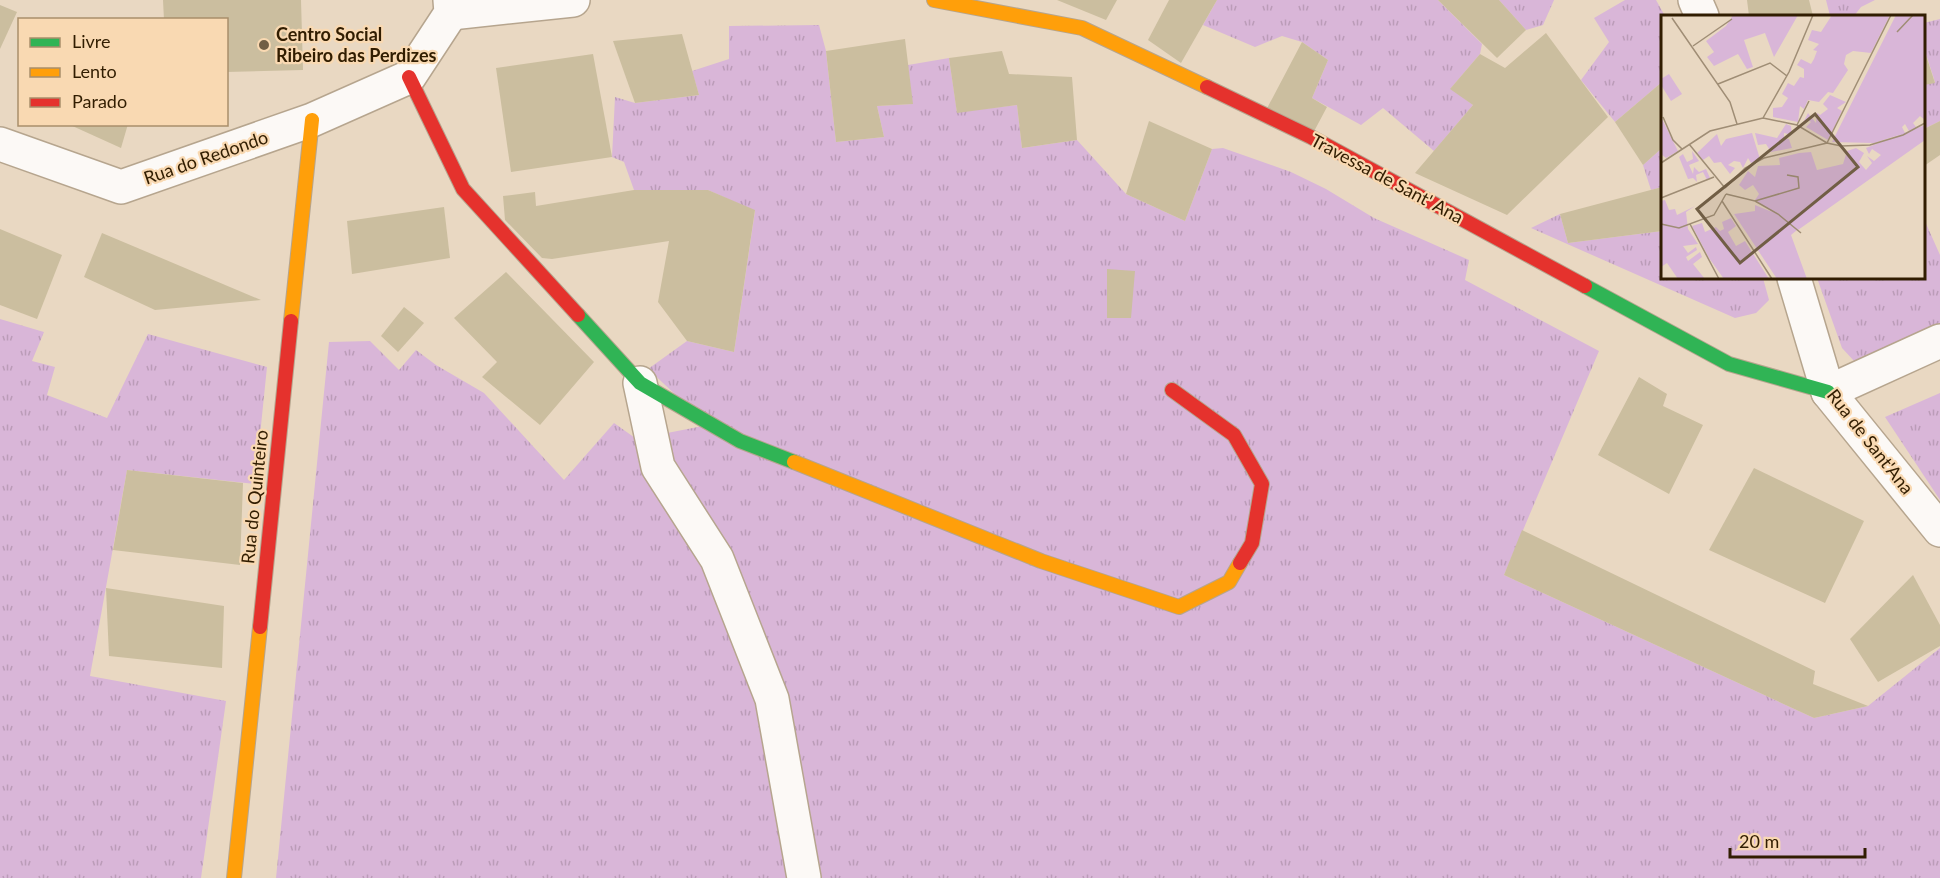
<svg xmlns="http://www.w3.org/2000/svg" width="1940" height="878" viewBox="0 0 1940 878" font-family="Lato,sans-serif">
<defs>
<pattern id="grass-tufts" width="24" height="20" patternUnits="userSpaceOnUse" patternTransform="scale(1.5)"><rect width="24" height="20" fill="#d9b6d8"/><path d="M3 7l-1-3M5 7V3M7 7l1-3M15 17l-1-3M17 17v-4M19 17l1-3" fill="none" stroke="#bb9cb8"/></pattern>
</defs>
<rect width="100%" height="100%" fill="#e9d8c2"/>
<!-- grass -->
<g fill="url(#grass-tufts)">
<path d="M1217 0H1438L1482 44 1480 54 1451 88 1473 105 1434 151 1383 108 1361 125 1312 98 1328 60 1302 42 1282 36 1255 47 1203 25Z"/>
<path d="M1499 0H1554L1543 25 1526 30Z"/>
<path d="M1625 0H1656L1665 16H1662V82L1615 122 1581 80 1609 42 1594 18Z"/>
<path d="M1826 0H1875L1861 7 1854 16H1830Z"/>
<path d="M1940 19V121L1924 129V85L1935 82 1924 48V23Z"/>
<path d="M819 25 826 51 836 142 884 137 877 106 912 104 908 65 949 58 957 112 1017 105 1022 148 1077 140 1126 194 1185 221 1212 149 1223 148 1291 172 1326 189 1374 218 1469 260 1465 280 1599 351 1504 575 1814 718 1868 706 1940 648V878H817L715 552 662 434 708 425 648 369 687 341 734 352 755 211 708 190H634L624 162 612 157 615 97 635 103 699 95 692 71 729 59V26Z"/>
<path d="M1662 148V187L1651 190 1643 165Z"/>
<path d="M1560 214 1568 243 1662 231V278H1763L1769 300 1756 313 1735 318 1531 228Z"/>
<path d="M1924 219 1940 255V324L1873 357 1855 362 1842 348 1817 278H1924Z"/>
<path d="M0 319 44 332 32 361 55 367 47 395 107 418 148 334 267 367 255 484 127 470 90 676 226 701 201 878H0Z"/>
<path d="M370 341 399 370 416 350 436 365 484 393 564 480 614 423 652 450 756 686 797 878H276L329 342Z"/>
<path d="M1940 393V500L1885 417Z"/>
</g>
<!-- building -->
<g fill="#cbbe9f">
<path d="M163 0H301L303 70 226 72V20H164Z"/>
<path d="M1057 0H1117L1106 20Z"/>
<path d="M1169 0H1217L1181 63 1148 40Z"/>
<path d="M1438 0H1499L1526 30 1497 58Z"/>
<path d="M1747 0H1809L1813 16H1749Z"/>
<path d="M0 5 17 12 0 49Z"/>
<path d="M1546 33 1608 117 1507 215 1415 173 1473 105 1450 89 1480 54 1505 68Z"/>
<path d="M682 34 699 95 635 103 613 41Z"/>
<path d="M905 39 913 104 877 106 884 137 836 142 826 51Z"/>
<path d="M1302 42 1328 60 1312 98 1327 107 1311 137 1264 114Z"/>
<path d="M1924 49 1935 83 1924 85Z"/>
<path d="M1002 51 1009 74 1072 77 1077 140 1022 148 1017 105 957 113 949 58Z"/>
<path d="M593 54 612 157 511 172 496 68Z"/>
<path d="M1662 82V148L1643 165 1615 122Z"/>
<path d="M1149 121 1212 149 1185 221 1126 194Z"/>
<path d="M1940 121V155L1924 166V129Z"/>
<path d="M68 124H128L121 148Z"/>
<path d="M1662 187V231L1568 243 1560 214Z"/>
<path d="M634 190H708L755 210 734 352 687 341 658 302 669 241 552 259 542 258 505 220 503 196 535 192 536 206Z"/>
<path d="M444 207 450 258 352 274 347 221Z"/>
<path d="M0 229 62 255 37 319 0 305Z"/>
<path d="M102 233 261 300 155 310 84 277Z"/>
<path d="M1107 269 1135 271 1131 318H1107Z"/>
<path d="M506 272 594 362 540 425 482 377 497 362 454 318Z"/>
<path d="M404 307 424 323 398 352 381 336Z"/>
<path d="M1639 377 1667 394 1663 406 1703 425 1669 494 1598 455Z"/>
<path d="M1754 468 1864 521 1825 603 1709 550Z"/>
<path d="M127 470 243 483 240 565 113 550Z"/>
<path d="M1522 530 1815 671 1813 684 1868 706 1814 718 1504 575Z"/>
<path d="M1913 575 1940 625V646L1878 682 1850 639Z"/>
<path d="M106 588 224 606 222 668 109 656Z"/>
</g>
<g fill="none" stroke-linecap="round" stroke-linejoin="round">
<!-- street casing -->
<g stroke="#b6a58e" stroke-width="36">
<g id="street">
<path d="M1695 0 1702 16"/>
<path d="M451 13 573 0"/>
<path d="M0 144 121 187 312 120 409 77 451 13 450 0"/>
<path d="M1794 278 1828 392 1940 530"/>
<path d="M640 383 658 467 717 559 772 699 804 878"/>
<path d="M1828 392 1940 341"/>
</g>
</g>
<!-- fast casing -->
<g stroke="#b6a58e" stroke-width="16">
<g id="fast">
<path d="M1585 286 1729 364 1828 392"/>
<path d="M578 315 640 383 740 441 794 462"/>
</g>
</g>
<!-- slow casing -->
<g stroke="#b6a58e" stroke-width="16">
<g id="slow">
<path d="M934 0 1082 28 1207 87"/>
<path d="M291 321 312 120"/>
<path d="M794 462 1041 561 1179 607 1229 582 1240 563"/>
<path d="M234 878 260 627"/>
</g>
</g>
<!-- jam casing -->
<g stroke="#b6a58e" stroke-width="16">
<g id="jam">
<path d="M409 77 463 189 578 315"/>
<path d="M1207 87 1311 137 1585 286"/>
<path d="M1172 390 1234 435 1262 484 1252 543 1240 563"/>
<path d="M260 627 291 321"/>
</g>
</g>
<!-- street -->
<use href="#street" stroke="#fcf9f6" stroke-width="33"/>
<!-- fast -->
<use href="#fast" stroke="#30b455" stroke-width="14"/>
<!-- slow -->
<use href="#slow" stroke="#ff9f0a" stroke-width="14"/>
<!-- jam -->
<use href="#jam" stroke="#e5322d" stroke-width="14"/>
</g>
<!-- markers -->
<circle fill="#715e45" stroke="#f9d9b2" stroke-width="2" cx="264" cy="45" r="6"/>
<g text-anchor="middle" stroke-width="4.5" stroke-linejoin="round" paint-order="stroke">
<!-- poi labels -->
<g font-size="18" font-weight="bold" fill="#311d01" stroke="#f9d9b2" text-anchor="start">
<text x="276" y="41">Centro Social<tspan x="276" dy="21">Ribeiro das Perdizes</tspan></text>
</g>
<!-- street labels -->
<g font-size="18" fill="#311d01" stroke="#f9d9b2">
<text transform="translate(206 158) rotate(-19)" y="6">Rua do Redondo</text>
<text transform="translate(1387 179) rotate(28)" y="6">Travessa de Sant' Ana</text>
<text transform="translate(1870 442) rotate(52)" y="6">Rua de Sant'Ana</text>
<text transform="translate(255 497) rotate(-84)" y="6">Rua do Quinteiro</text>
</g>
</g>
<!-- overview -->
<g transform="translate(1661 15)">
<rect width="264" height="264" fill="#e9d8c2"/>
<path d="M72 0H137L113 42 104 18 83 25 92 52 86 54 77 39 53 51 46 42 53 37 45 26 65 11ZM171 0H229L210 38 192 36 185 40 183 49 187 55 172 78 167 77 158 87 147 85 143 94 139 91 137 107 112 102V93L121 92 127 83 121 79 127 68 133 71 139 62 143 63V54L136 50 140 44 150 49 153 44 156 36 152 35 158 29 147 25 151 15 160 17ZM235 0H264V105L259 101 252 108 255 112 248 116 244 109 241 112 244 118 213 128 171 127ZM169 80 185 87 176 93 181 96 167 125 145 112 150 107 146 104 142 108 147 98 155 108 156 98 159 100 167 94 162 89ZM0 102 17 136 5 143 0 139ZM125 109 130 111 131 120 123 118V123L128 124 131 133 110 137 105 129 97 130 94 118 116 123ZM264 110V125L137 215 94 185 98 179 92 170 84 175 78 170 87 156 94 162 97 151 119 150 118 143 138 138 150 137 156 155 182 149 186 136 195 133 203 138 198 147 205 155 211 148 206 141 213 146 220 140 211 134 208 139 205 133ZM91 118 99 144 90 148 87 143 82 153 79 147 73 146 67 150 74 153 69 159 60 147 53 148 48 141 42 145 36 138 56 119 60 131 65 124ZM31 136 38 146 28 150 32 159 33 152 38 157 45 154 49 163 46 165 42 157 35 160 36 167 32 163 27 164 18 142 22 139 26 147 32 144ZM4 185 8 195 14 194 16 200 34 191 25 197 27 214 37 229 22 231 27 238 35 232 36 235 25 242 27 246 39 237 41 242 32 249 44 264H17L6 248 0 252V186ZM94 190 116 199 136 215 130 220 146 264H116L73 199 94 196ZM70 203 75 211 67 217 75 231 84 226 108 264H63L48 243 31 211 41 208 44 217 55 212 59 216 63 214 61 207Z" fill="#d9b6d8"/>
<path d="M8 59 21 79 10 86 0 70V64Z" fill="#d9b6d8"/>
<path fill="none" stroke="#9f8d75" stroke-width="1.5" d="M11 3 69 87 76 109M236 17 252 0M32 31 71 4M57 69 109 48 126 61M2 102 12 125 21 134M102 103 128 57 152 0M136 110 148 86M166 128 230 0M28 129 64 173M0 148 49 116 102 103 136 110 166 128 180 131 209 130 242 120 264 108M64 173 84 153 103 143 166 128M65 179 94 186 138 173 137 162 126 160M0 183 53 162M61 186 111 264M94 186 117 199 140 218M0 209 18 213 53 200 65 179M29 209 58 264"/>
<path fill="#715e45" fill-opacity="0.15" stroke="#715e45" stroke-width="3" d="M154 99 197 152 79 248 36 194Z"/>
<rect width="264" height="264" fill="none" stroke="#311d01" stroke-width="3"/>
</g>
<!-- legend -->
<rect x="18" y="18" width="210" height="108" fill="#f9d9b2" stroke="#a98e6b" stroke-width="1.5"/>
<rect x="30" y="38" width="30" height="9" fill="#30b455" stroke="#a98e6b" stroke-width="1.5"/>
<text x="72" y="48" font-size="18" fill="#311d01">Livre</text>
<rect x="30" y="68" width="30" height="9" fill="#ff9f0a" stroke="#a98e6b" stroke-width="1.5"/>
<text x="72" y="78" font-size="18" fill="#311d01">Lento</text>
<rect x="30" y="98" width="30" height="9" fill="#e5322d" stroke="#a98e6b" stroke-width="1.5"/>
<text x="72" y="108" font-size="18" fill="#311d01">Parado</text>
<!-- scale -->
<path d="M1730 848v9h135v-9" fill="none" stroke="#311d01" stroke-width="3"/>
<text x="1739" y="848" font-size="18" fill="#311d01" stroke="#f9d9b2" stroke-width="4.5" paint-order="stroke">20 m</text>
</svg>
